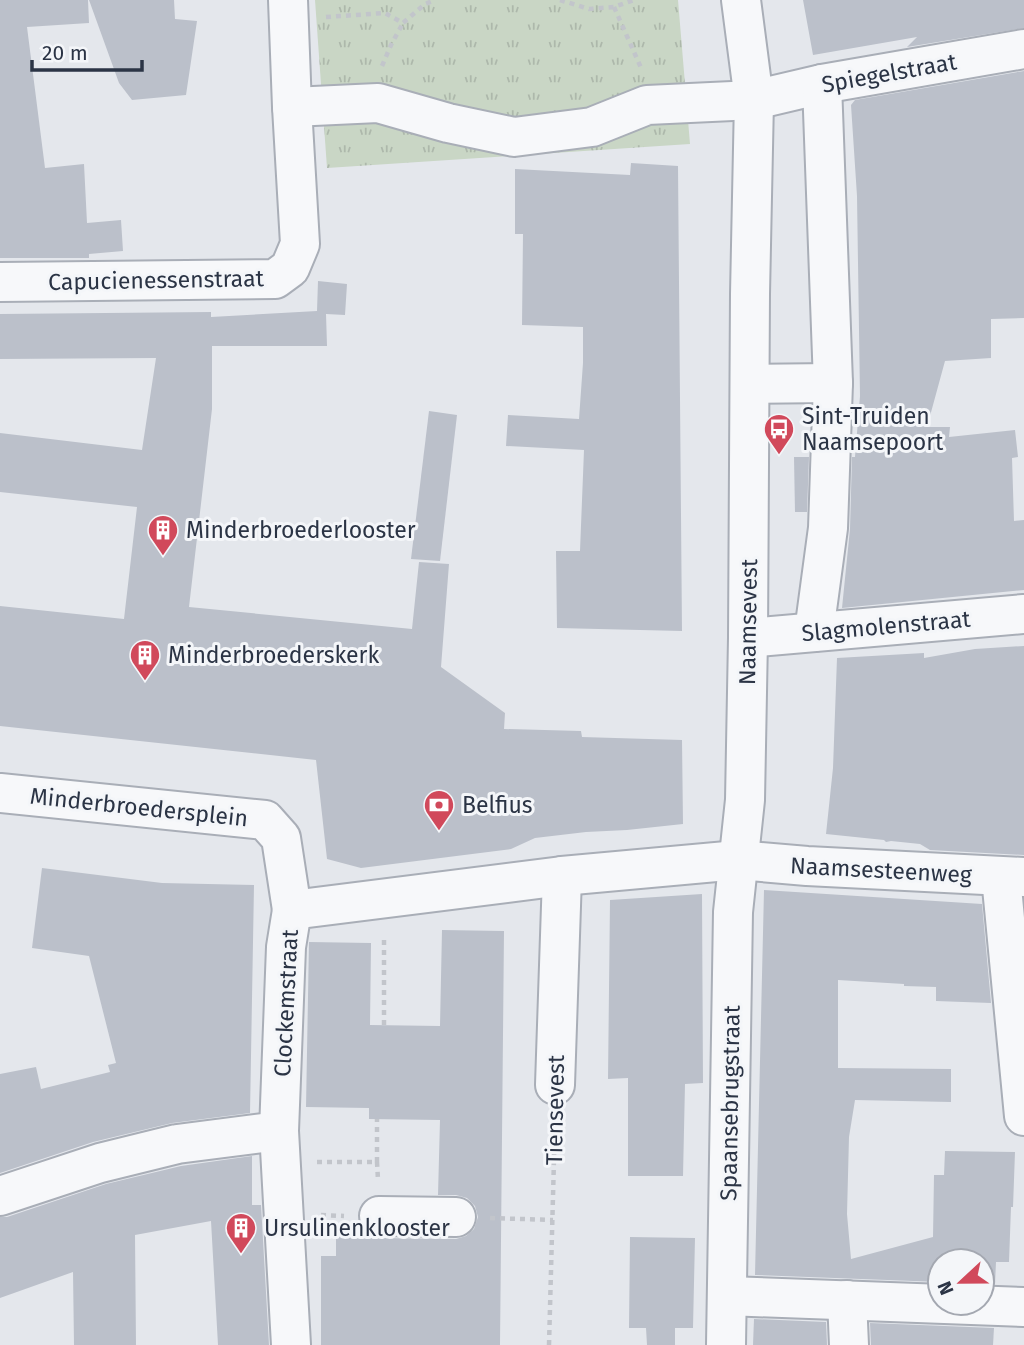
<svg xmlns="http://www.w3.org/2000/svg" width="1024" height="1345" viewBox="0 0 1024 1345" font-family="'Fira Sans',sans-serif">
<defs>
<pattern id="grass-tufts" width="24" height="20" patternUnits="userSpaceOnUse" patternTransform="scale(1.75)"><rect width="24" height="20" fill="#c9d6c5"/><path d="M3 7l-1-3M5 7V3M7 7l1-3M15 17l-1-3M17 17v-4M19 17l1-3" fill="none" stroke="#adb8ab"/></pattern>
</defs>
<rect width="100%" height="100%" fill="#e4e7ec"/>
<!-- grass -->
<path fill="url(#grass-tufts)" d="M315 0H678L690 144 327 168Z"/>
<!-- building -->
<g fill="#bbc0ca">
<path d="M0 0H88L89 23 27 27 45 168 84 164 87 223 121 220 123 251 89 254V258H0Z"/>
<path d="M89 0H174L175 19 197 21 186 95 132 100 119 83Z"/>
<path d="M803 0H1024V28L907 47 917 37 813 55Z"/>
<path d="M1024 71V318L991 319V358L945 361 927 427H950L949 437 1015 430 1018 457 1012 458 1014 521 1024 520V590L842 608 850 529 852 457H855L860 396 857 196 851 105 855 100Z"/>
<path d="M631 163 678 166 682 631 557 628 556 551H580L584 450 506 446 508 415 579 419 583 363V327L522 325 523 234H515V169L630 175Z"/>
<path d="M318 281 347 284 345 315 326 314 327 346H212V409L189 607 412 629 419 562 449 564 441 667 505 713 504 729 581 731 582 737 682 740 683 824 627 830 586 832 535 838 511 849 361 868 327 859 316 760 0 726V606L124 619 137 507 0 492V433L142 450 156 358 0 359V314L211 312V317L317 311Z"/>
<path d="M429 411 457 415 440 561 411 559Z"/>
<path d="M794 457H809L807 512H795Z"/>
<path d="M1024 646V855L930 850 920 844 891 841 886 842 884 840 826 834 833 768 837 658 924 653V658L975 649Z"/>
<path d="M42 868 162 883 254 885 250 1113 172 1123 93 1142 0 1173V1074L36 1067 41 1089 110 1072 108 1065 116 1063 89 956 32 948Z"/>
<path d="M764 890 982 904 991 1003 936 1001V987L904 986V984L838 980V1068L951 1069V1102L855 1100 849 1137 847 1214 851 1259 933 1237 934 1175H944L945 1151 1015 1152 1013 1207H1011L1009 1262H996L995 1284H982V1261H940V1282L755 1275Z"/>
<path d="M702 894 703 1083 685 1084 683 1176H628V1078L608 1079 610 900Z"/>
<path d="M442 930 504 931 500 1345H321V1256H336V1229H362L368 1235 379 1238 456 1239 466 1236 474 1229 478 1217 475 1206 467 1198 456 1195H438L440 1120 369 1119V1108L306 1107 309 942 371 943 370 1025 440 1026Z"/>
<path d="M252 1156V1205H261L269 1345H218L211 1221 135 1235 136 1345H74L73 1272 0 1298V1217H7L106 1184 181 1166Z"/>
<path d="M630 1237 695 1238 693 1328H675V1345H647L646 1328H629Z"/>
<path d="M754 1319 826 1322 827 1345H753Z"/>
<path d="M870 1323 994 1328 993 1345H871Z"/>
</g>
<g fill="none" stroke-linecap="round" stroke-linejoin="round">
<!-- minor casing -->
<g stroke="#a9aeb7" stroke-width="42">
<g id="minor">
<path d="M292 107 378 103 448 123 514 137 592 127 647 105 754 100 822 84 1024 49"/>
<path d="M0 282 275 279 290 268 300 244 292 107 288 0"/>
<path d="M750 384 833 383"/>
<path d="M814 632 828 528 833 383 822 84"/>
<path d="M748 638 1024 614"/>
<path d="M0 793 265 820 281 838 292 910"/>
<path d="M1001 877 1024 1116"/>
<path d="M555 1085 562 876"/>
<path d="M0 1196 100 1163 177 1144 279 1131"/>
<path d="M379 1216 456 1217"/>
<path d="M727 1296 1024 1307"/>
<path d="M847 1300 849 1345"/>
<path d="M291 1345 279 1131 286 947 292 910 562 876 738 860 807 866 1024 877"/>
<path d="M726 1345 733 912 745 800 748 638 750 294 754 100 741 0"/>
</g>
</g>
<!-- path -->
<g stroke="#c2c5cb" stroke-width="4.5" stroke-dasharray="5 5" stroke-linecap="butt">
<path d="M560 0 589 9 614 7 634 0"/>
<path d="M614 7 642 70"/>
<path d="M326 17 385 13 403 23 425 4 435 0"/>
<path d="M382 66 391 45 403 23"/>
<path d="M384 1025V935"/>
<path d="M317 1162H377L378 1180"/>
<path d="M377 1162V1119"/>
<path d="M321 1215 344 1216"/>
<path d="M490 1218 553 1220"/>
<path d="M549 1345 555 1122"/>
</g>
<!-- minor -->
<use href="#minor" stroke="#f7f8fa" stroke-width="38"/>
</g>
<!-- icons -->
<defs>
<g id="bus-pin" transform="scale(1.575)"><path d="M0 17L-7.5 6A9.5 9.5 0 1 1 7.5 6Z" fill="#d1495b" stroke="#f4f6f9"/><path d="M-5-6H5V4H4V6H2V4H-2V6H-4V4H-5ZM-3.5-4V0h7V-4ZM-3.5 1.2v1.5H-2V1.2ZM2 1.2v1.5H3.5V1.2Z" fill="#fff"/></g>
<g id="building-pin" transform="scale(1.575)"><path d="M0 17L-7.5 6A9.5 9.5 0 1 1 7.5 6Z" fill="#d1495b" stroke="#f4f6f9"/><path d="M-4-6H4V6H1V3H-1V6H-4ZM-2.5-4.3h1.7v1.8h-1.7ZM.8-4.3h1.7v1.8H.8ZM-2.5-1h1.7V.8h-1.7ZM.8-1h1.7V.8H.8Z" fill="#fff"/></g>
<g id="bank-pin" transform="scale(1.575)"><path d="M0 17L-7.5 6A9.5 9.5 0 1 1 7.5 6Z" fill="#d1495b" stroke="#f4f6f9"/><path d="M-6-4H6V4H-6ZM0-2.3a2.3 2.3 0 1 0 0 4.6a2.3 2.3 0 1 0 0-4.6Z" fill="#fff"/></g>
</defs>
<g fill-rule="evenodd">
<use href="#bus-pin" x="779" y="429"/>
<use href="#building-pin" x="163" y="530"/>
<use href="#building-pin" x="145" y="655"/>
<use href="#bank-pin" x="439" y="805"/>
<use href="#building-pin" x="241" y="1228"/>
</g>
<g text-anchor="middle" stroke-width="6" stroke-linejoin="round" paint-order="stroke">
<!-- street labels -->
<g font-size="23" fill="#2b3445" stroke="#f4f6f9">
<text transform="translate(889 73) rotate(-10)" y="8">Spiegelstraat</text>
<text transform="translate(156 280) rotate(-1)" y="8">Capucienessenstraat</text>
<text transform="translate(748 622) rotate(-89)" y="8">Naamsevest</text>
<text transform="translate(886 626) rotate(-5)" y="8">Slagmolenstraat</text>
<text transform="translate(139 807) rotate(6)" y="8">Minderbroedersplein</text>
<text transform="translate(881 870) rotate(3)" y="8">Naamsesteenweg</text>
<text transform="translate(286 1003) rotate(-87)" y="8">Clockemstraat</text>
<text transform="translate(730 1103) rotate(-89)" y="8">Spaansebrugstraat</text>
<text transform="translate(555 1110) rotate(-89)" y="8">Tiensevest</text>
</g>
<!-- poi labels -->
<g font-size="23" fill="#2b3445" stroke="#f4f6f9" text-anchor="start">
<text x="802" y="424">Sint-Truiden<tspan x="802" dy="26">Naamsepoort</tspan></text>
<text x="186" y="538">Minderbroederlooster</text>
<text x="168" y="663">Minderbroederskerk</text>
<text x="462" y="813">Belfius</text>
<text x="264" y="1236">Ursulinenklooster</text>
</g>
</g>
<!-- north arrow -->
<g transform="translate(961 1282) rotate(248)"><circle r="33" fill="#f4f6f9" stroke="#a4a8b1" stroke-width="2"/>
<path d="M0-5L12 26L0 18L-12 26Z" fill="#d1495b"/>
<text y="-10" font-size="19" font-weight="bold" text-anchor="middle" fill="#2b3445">N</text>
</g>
<!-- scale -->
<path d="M32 60v10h110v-10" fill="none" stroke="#2b3445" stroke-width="3.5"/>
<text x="42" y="60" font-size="21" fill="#2b3445" stroke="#f4f6f9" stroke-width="5" paint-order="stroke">20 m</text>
</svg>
